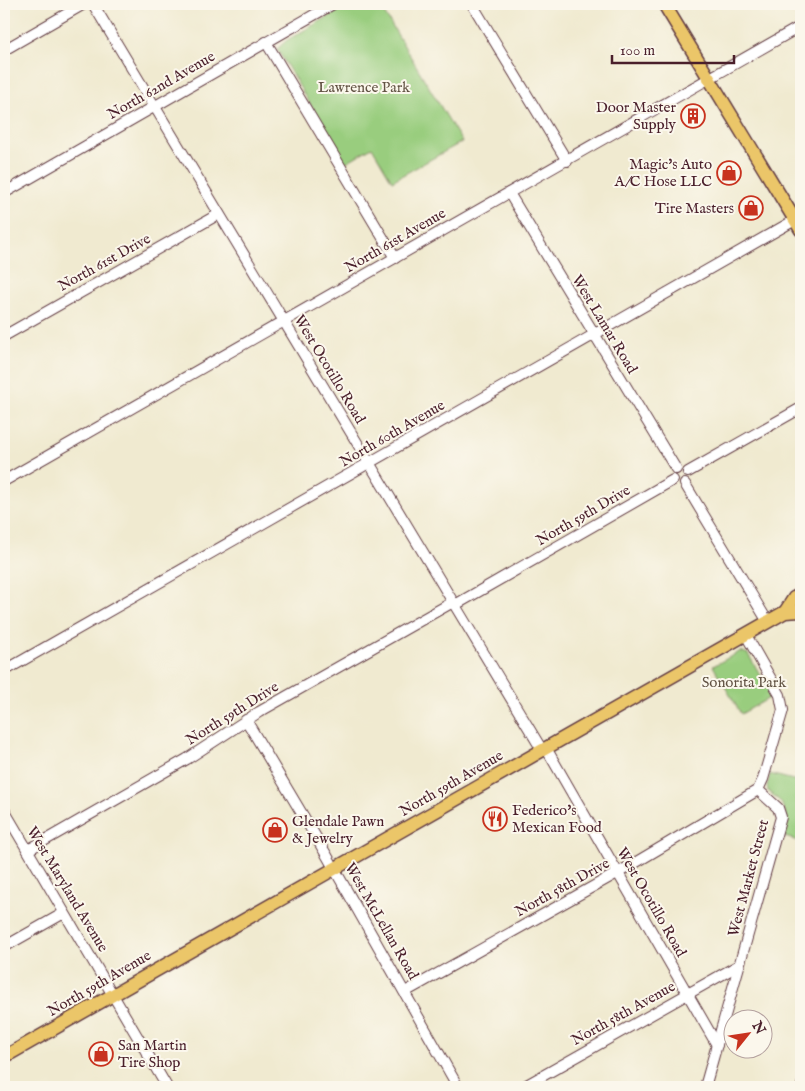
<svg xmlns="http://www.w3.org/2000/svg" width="805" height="1091" viewBox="0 0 805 1091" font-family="'IM FELL English',serif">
<rect width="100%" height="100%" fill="#fbf7ec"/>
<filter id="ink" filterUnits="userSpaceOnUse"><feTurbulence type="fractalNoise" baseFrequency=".02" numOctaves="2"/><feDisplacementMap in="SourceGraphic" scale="10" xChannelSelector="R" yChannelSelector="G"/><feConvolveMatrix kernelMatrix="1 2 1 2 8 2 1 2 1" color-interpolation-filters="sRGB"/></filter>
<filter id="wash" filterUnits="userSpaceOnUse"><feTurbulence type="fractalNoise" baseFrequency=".0096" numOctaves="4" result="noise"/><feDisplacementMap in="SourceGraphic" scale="20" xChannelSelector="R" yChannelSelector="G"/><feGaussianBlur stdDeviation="1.12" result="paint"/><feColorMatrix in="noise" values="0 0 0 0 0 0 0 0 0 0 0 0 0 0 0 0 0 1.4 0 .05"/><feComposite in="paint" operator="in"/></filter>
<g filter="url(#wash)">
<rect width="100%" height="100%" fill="#f0ead0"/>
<!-- green -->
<g fill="#99cd7e" stroke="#727654">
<path d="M351 4H379L462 142 392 181 372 147 345 163 277 49 287 40Z"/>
<path d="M741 651 748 654 773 696 741 714 713 666Z"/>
<path d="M770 774 801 782V842L782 836 786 815 781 802 768 791 767 786Z"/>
</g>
</g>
<g filter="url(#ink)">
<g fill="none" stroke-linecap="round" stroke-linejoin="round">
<!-- minor casing -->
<g stroke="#633d44" stroke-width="12">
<g id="minor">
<path d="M93 4 542 750"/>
<path d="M472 4 567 161"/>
<path d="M266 42 395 258"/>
<path d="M4 50 84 4"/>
<path d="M4 193 333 4"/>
<path d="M509 193 676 469"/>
<path d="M4 336 219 214"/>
<path d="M688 472 801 408"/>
<path d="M4 481 801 26"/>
<path d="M685 484 768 622"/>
<path d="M455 605 673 480"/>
<path d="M4 671 795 220"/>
<path d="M246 720 326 854 458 1087"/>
<path d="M546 748 717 1045"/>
<path d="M4 810 167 1087"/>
<path d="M28 850 187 759 259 712 453 602"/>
<path d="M4 947 64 913"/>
<path d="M405 992 628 867 758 790 763 779 783 710 780 695 746 635"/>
<path d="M523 1087 739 965"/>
<path d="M705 1087 781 817 778 808 758 790"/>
</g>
</g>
<!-- major casing -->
<g stroke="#633d44" stroke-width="15">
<g id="major">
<path d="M664 4 801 230"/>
<path d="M785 612 794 598 801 594"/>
<path d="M4 1057 785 612 801 611"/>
</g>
</g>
<!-- minor -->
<use href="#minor" stroke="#fff" stroke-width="10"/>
<!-- major -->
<use href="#major" stroke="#ebc669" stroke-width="12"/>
<!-- rail casing -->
<g stroke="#4a1f2b" stroke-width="4.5">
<path id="rail" d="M798 1087 801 1074"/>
</g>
<!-- rail -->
<use href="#rail" stroke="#fbf7ec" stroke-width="2.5" stroke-dasharray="8" stroke-linecap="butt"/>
</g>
</g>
<!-- icons -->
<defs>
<g id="building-ring" transform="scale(1.25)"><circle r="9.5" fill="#fbf7ec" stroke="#c8321e" stroke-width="1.5"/><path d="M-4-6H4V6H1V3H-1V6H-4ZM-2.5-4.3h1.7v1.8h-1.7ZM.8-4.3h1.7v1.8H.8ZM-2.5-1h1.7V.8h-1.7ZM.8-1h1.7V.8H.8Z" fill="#c8321e"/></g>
<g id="shop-ring" transform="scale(1.25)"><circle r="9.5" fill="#fbf7ec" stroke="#c8321e" stroke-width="1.5"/><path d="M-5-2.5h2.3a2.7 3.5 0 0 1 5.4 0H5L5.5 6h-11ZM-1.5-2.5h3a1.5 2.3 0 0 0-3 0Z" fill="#c8321e"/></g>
<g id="restaurant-ring" transform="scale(1.25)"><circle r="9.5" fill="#fbf7ec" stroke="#c8321e" stroke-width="1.5"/><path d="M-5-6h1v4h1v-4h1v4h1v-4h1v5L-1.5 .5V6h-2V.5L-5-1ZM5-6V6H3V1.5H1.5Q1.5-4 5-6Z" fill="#c8321e"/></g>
</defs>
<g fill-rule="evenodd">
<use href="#building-ring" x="693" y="116"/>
<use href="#shop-ring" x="729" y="173"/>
<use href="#shop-ring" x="751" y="208"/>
<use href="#restaurant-ring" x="495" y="819"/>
<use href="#shop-ring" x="275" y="830"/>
<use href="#shop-ring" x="101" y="1054"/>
</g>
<g text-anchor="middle" stroke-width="4" stroke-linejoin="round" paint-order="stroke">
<!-- street labels -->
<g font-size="15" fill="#4a1f2b" stroke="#fbf7ec">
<text transform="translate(161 85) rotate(-30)" y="5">North 62nd Avenue</text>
<text transform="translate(395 240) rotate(-30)" y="5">North 61st Avenue</text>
<text transform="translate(104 262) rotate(-29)" y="5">North 61st Drive</text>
<text transform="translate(605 324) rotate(59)" y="5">West Lamar Road</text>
<text transform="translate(330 369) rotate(59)" y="5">West Ocotillo Road</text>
<text transform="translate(392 433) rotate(-30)" y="5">North 60th Avenue</text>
<text transform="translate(583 515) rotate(-30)" y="5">North 59th Drive</text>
<text transform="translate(232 713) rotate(-32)" y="5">North 59th Drive</text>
<text transform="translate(451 783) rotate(-30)" y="5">North 59th Avenue</text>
<text transform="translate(748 878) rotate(-75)" y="5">West Market Street</text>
<text transform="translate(562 887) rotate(-29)" y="5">North 58th Drive</text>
<text transform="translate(68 889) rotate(59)" y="5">West Maryland Avenue</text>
<text transform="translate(652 902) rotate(60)" y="5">West Ocotillo Road</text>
<text transform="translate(382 921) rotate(60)" y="5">West McLellan Road</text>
<text transform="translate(99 983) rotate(-30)" y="5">North 59th Avenue</text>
<text transform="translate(623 1013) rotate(-29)" y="5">North 58th Avenue</text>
</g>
<!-- park labels -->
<g font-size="15" fill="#625344" stroke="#fbf7ec">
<text x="364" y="92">Lawrence Park</text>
<text x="744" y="687">Sonorita Park</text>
</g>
<!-- poi labels -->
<g font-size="15" fill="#4a1f2b" stroke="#fbf7ec" text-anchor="end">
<text x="676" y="112">Door Master<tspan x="676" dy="17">Supply</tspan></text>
<text x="712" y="169">Magic's Auto<tspan x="712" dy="17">A/C Hose LLC</tspan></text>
<text x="734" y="213">Tire Masters</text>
<text x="512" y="815" text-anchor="start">Federico's<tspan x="512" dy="17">Mexican Food</tspan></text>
<text x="292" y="826" text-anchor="start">Glendale Pawn<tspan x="292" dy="17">&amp; Jewelry</tspan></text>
<text x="118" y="1050" text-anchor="start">San Martin<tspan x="118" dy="17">Tire Shop</tspan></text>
</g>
</g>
<!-- margin -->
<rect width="805" height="1091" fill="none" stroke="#fbf7ec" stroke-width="20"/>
<!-- north arrow -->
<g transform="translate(748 1034) rotate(60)"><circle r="24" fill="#fbf7ec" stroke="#b4a19f"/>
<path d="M0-4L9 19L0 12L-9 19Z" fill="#c8321e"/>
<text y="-8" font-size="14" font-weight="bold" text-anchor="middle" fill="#4a1f2b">N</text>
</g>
<!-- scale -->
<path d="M612 55v8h122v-8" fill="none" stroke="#4a1f2b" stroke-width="2.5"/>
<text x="620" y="55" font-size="15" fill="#4a1f2b" stroke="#fbf7ec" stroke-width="4" paint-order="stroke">100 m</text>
</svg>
